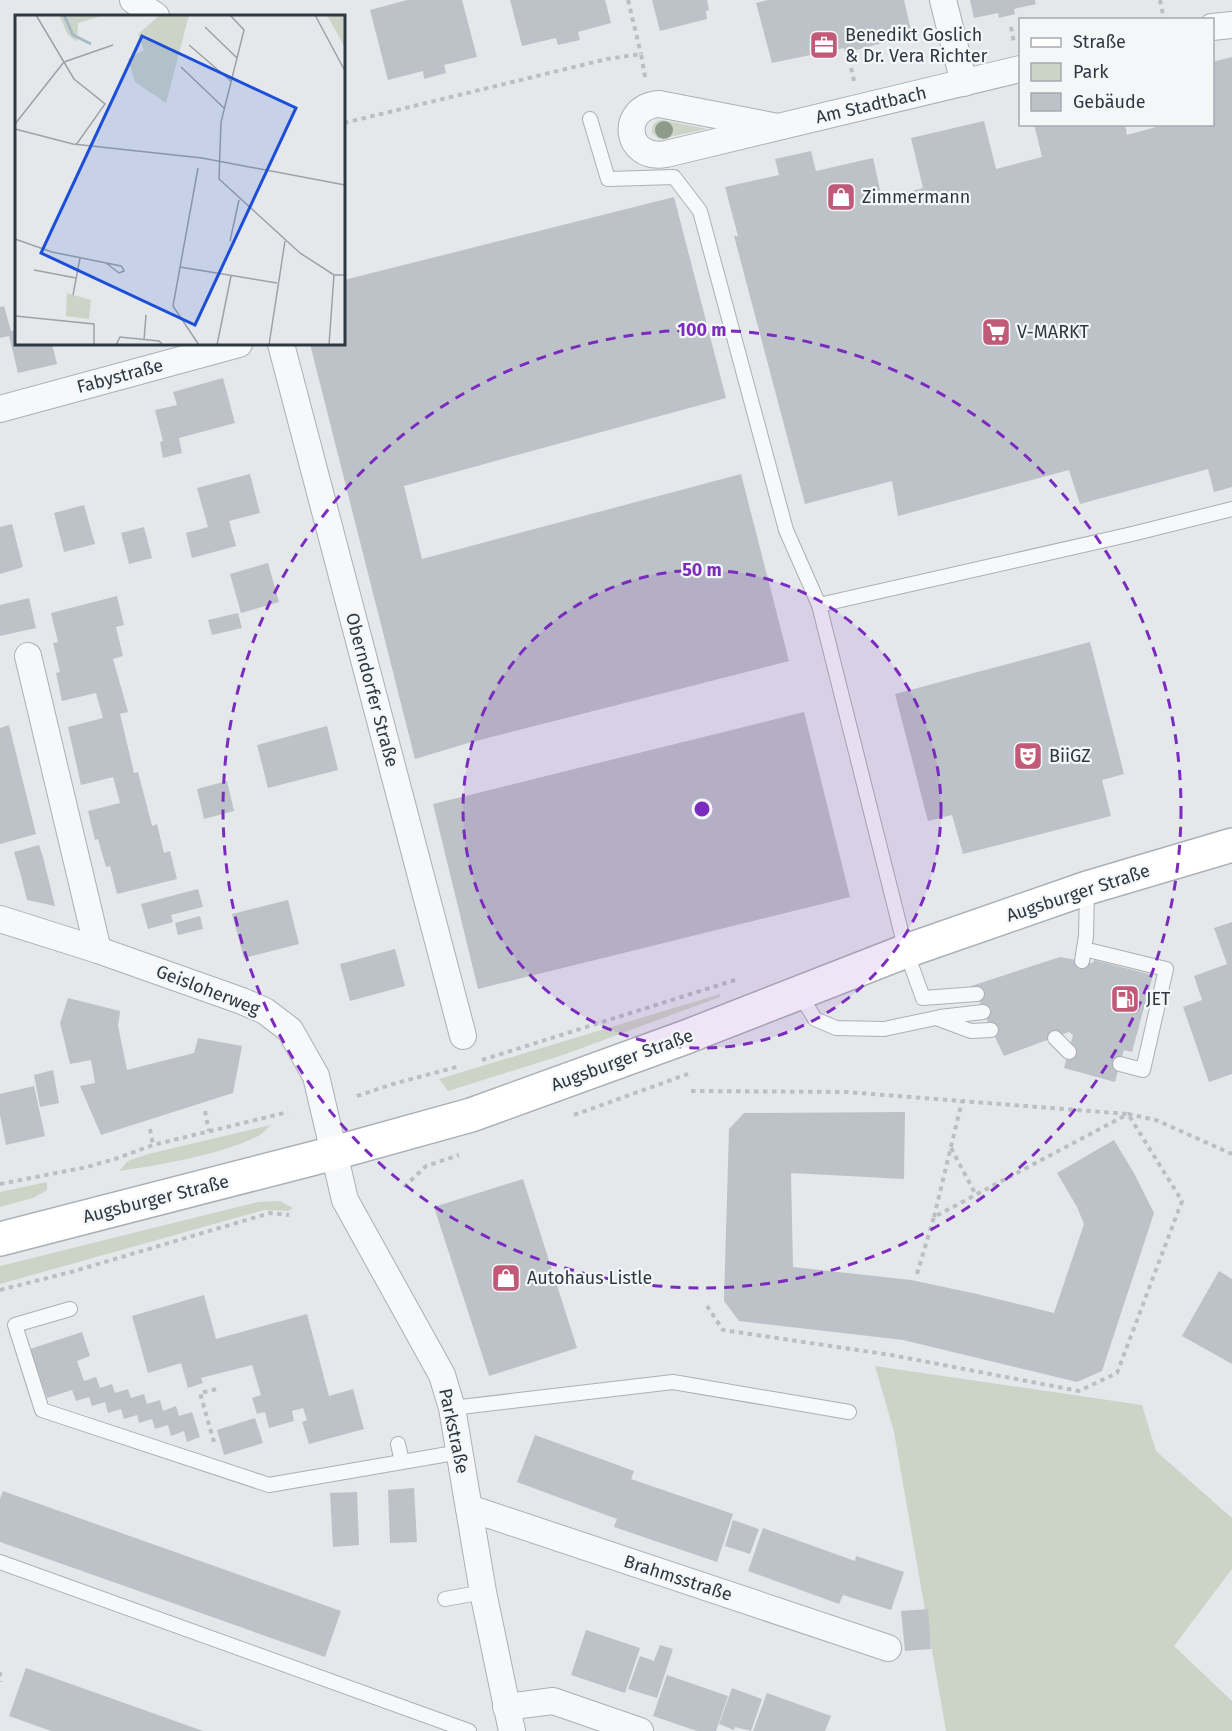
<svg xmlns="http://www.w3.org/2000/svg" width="1232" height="1731" viewBox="0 0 1232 1731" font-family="'Fira Sans',sans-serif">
<rect width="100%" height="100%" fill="#e5e8eb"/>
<!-- green -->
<g fill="#ccd4c7">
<path d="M662 120 707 129 659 139 652 133C651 126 655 121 662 120Z"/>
<path d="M720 994V997L563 1055 448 1091 439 1079Z"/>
<path d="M271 1125C266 1129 262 1135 256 1137 219 1155 160 1165 119 1171L128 1161 148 1154Z"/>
<path d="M47 1182V1190L33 1198 0 1207V1192Z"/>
<path d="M280 1201 293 1208 288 1211 264 1210 0 1284V1266L258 1202Z"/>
<path d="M875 1366 1142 1405 1156 1451 1232 1518V1569L1174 1646 1232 1701V1731H946L894 1432Z"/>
</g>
<!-- building -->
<g fill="#bcc2c7">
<path d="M407 0H462L477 57 444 65 446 73 424 79 423 71 388 80 370 10Z"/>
<path d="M510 0H605L611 23 578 32 580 40 558 45 556 38 522 46Z"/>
<path d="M652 0H707L709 10 706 11 707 19 660 31Z"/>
<path d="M768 0H904L912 35 845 53 844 48 772 63 756 3Z"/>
<path d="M970 0H1035L1036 4 1014 9 1015 14 999 18 998 13 974 18Z"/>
<path d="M1232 57V487L1214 492 1208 469 1080 504 1069 470 898 516 892 481 805 504 734 236H738L725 187 779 175 775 159 811 151 816 171 873 158 882 199 923 188 911 138 984 121 996 169 1042 157 1034 124H1125L1127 135 1167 124H1212V62Z"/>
<path d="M674 197 726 398 404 486 422 559 741 474 789 661 468 743 415 759 310 344H344V280Z"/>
<path d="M4 306 11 331 16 330V344H52L57 364 18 373 9 336 0 338V307Z"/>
<path d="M223 378 235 423 179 438 182 453 163 458 160 442 163 441 155 410 177 405 173 392Z"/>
<path d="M250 474 260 513 229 521 236 546 192 558 186 533 208 527 197 488Z"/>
<path d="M84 505 95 544 64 552 54 513Z"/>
<path d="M12 524 23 567 0 574V527Z"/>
<path d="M144 527 152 558 129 564 121 533Z"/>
<path d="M268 563 279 602 241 613 230 574Z"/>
<path d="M117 596 124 625 116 627 123 656 113 659 128 712 120 714 134 773 138 772 152 826 157 824 164 853 170 851 177 879 117 894 110 866 106 867 98 839 95 840 88 811 120 803 113 777 81 785 68 727 103 718 96 693 62 701 56 673 60 672 53 643 58 642 51 613Z"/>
<path d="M29 598 36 628 0 636V605Z"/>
<path d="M238 613 242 628 212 635 208 620Z"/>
<path d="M1090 642 1124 774 1102 780 1111 816 963 854 952 815 928 821 895 694Z"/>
<path d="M804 712 850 897 478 989 433 804Z"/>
<path d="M9 725 36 834 0 844V728Z"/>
<path d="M327 726 338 770 268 788 257 745Z"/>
<path d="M227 781 234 811 204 819 197 789Z"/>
<path d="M39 845 43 857 55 906 27 900 21 876 14 852Z"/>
<path d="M198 889 203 907 171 915 173 922 148 929 141 904Z"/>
<path d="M288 900 299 944 244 958 232 914Z"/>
<path d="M200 916 203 929 178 935 175 923Z"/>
<path d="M1232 922V1074L1209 1082 1183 1007 1202 1000 1194 976 1227 964 1214 928Z"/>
<path d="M395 949 405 986 350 1001 340 964Z"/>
<path d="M1060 957 1093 963 1094 960 1153 975 1132 1052 1124 1050 1115 1082 1064 1068 1073 1035 1069 1032 1004 1056 983 1012 977 994 971 986Z"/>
<path d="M68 998 120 1011 118 1026 127 1070 194 1053 198 1038 242 1046 233 1093 101 1135 80 1086 95 1083 91 1060 70 1064 60 1023Z"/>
<path d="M53 1070 59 1103 40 1107 34 1075Z"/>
<path d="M34 1086 45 1136 6 1145 0 1115V1094Z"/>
<path d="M905 1112 904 1179 791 1173 793 1267 911 1280 977 1294 1054 1313 1084 1224 1077 1207 1057 1173 1114 1140 1134 1173 1154 1213 1102 1371 1077 1382 903 1340 739 1321 724 1301 729 1129 744 1113Z"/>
<path d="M523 1179 577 1348 489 1376 434 1207Z"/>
<path d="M1219 1271 1232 1279V1364L1182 1336Z"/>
<path d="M204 1295 216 1339 307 1314 329 1396 353 1389 364 1429 309 1444 302 1422 307 1420 303 1408 292 1411 294 1421 269 1428 265 1412 257 1414 252 1398 261 1395 252 1365 201 1378 203 1383 188 1388 181 1363 148 1373 132 1316Z"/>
<path d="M82 1332 90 1356 77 1361 84 1381 96 1377 100 1388 112 1384 115 1393 128 1389 131 1398 144 1394 147 1404 160 1400 163 1411 176 1406 179 1416 192 1412 200 1437 187 1442 184 1431 171 1436 168 1425 155 1429 152 1419 139 1423 137 1415 124 1419 121 1409 108 1413 105 1402 92 1406 89 1397 76 1401 72 1390 47 1398 30 1349Z"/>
<path d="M255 1418 263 1443 224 1455 217 1430Z"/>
<path d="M535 1435 634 1471 631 1479 733 1514 717 1562 614 1527 617 1519 517 1482Z"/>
<path d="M414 1488 417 1542 390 1543 388 1490Z"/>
<path d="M3 1491 341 1611 325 1657 0 1542V1499Z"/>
<path d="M357 1492 359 1545 333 1547 330 1493Z"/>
<path d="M733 1520 759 1529 750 1554 725 1546Z"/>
<path d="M763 1528 855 1561 856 1556 904 1572 891 1610 843 1595 839 1604 748 1571Z"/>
<path d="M928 1609 931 1649 905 1651 901 1611Z"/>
<path d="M586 1630 640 1648 625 1693 571 1675Z"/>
<path d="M660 1645 673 1649 657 1698 628 1689 640 1656 654 1661Z"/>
<path d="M26 1668 203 1731H51L9 1716Z"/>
<path d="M667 1675 728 1696 716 1731H697L653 1716Z"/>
<path d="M732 1688 762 1699 751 1731 735 1727 734 1730 719 1724Z"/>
<path d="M767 1693 831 1716 825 1731H753Z"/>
</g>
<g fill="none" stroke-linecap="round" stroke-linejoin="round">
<!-- lane casing -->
<g stroke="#aab0b5" stroke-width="16">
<g id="lane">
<path d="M590 119 608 179 674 177 700 211 786 530 819 605"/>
<path d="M1084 949 1166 969 1143 1070 1120 1064"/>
<path d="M1082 961 1086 936 1087 889"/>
<path d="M799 993 815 1019 836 1028 884 1029 936 1018 971 1031 991 1030"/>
<path d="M977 994 923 998 906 951 819 605 1132 534 1232 509"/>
<path d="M940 1017 983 1012"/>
<path d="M1055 1038 1069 1052"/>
<path d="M70 1309 15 1325 42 1410 269 1485 460 1452"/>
<path d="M452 1408 673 1382 849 1412"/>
<path d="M398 1444 402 1462"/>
<path d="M0 1562 469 1731"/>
<path d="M445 1599 483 1592"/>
</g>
</g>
<!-- street casing -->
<g stroke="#aab0b5" stroke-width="28">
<g id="street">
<path d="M133 0 156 16"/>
<path d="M943 0 964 83"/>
<path d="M1212 27 1232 25"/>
<path d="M778 127 659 104C619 107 624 161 666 154L1020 69"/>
<path d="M281 344 463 1036"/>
<path d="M0 409 239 344"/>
<path d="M28 656 98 950"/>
<path d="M0 919 98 950 242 1001 265 1011 290 1030 316 1076 345 1200 442 1375 452 1408 483 1592 512 1731"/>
<path d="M469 1508 888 1648"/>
<path d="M506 1707 553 1701 640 1731"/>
</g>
</g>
<!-- secondary casing -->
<g stroke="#aab0b5" stroke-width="36">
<path id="secondary" d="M0 1239 334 1153 471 1115 686 1037 906 951 1087 888 1232 845"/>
</g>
<!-- path -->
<g stroke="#bbbec3" stroke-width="4" stroke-dasharray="4.5 4.5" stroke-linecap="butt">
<path d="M628 0 641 54"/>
<path d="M1160 0 1164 20"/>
<path d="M1011 27 1014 43"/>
<path d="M851 68 854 81"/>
<path d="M344 123 607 59 641 54 645 77"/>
<path d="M482 1060 735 980"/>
<path d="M691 1091 846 1092 1128 1114 1182 1201 1117 1373 1079 1391 891 1355 723 1330 707 1306"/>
<path d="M357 1096 393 1084 460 1066"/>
<path d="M205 1111 209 1131"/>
<path d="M574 1115 688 1074"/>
<path d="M150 1129 153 1145"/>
<path d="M951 1148 976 1195"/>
<path d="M0 1184 87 1167 115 1159 153 1145 288 1112"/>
<path d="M404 1187 426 1166 459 1155"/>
<path d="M934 1217 962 1101"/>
<path d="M917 1274 934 1217 1128 1114 1156 1120 1232 1154"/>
<path d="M0 1290 71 1272 270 1213 289 1215"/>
<path d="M214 1442 200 1393 217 1389"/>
<path d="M0 1672V1682"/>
</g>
<!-- lane -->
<use href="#lane" stroke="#f7f8fa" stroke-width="14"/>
<!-- street -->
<use href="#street" stroke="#f7f8fa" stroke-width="26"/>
<!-- secondary -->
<use href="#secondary" stroke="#fff" stroke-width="33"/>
</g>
<!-- trees -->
<circle fill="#8e9b8b" cx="664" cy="130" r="9"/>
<!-- distance rings -->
<circle cx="702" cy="809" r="239" fill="#7b2cbf" fill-opacity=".12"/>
<g fill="none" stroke="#7b2cbf" stroke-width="3" stroke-dasharray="10 8">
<circle cx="702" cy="809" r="239"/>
<circle cx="702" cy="809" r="479"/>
</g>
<!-- icons -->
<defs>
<g id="office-square" transform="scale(1.5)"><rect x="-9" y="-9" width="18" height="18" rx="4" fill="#c15978" stroke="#f4f7f8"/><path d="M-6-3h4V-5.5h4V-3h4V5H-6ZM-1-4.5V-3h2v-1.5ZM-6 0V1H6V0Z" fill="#fff"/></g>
<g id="shop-square" transform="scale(1.5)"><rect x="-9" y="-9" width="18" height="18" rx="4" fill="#c15978" stroke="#f4f7f8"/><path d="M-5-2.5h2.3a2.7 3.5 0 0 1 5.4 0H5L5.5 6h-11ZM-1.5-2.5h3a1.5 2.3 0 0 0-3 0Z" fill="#fff"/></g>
<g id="supermarket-square" transform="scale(1.5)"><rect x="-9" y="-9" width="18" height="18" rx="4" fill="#c15978" stroke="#f4f7f8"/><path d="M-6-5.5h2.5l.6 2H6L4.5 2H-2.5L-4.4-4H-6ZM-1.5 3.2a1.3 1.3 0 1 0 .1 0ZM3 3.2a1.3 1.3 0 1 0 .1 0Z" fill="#fff"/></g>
<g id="theatre-square" transform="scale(1.5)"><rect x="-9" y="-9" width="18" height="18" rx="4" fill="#c15978" stroke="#f4f7f8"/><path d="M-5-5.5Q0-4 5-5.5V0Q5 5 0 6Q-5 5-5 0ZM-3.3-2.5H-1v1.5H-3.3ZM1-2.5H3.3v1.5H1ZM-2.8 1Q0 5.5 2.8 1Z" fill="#fff"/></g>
<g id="fuel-square" transform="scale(1.5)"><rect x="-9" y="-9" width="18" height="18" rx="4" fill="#c15978" stroke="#f4f7f8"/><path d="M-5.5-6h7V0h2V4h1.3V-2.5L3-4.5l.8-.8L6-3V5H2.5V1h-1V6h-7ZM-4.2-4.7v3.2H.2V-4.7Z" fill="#fff"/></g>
</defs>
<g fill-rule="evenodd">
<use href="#office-square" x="824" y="45"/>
<use href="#shop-square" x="841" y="197"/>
<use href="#supermarket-square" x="996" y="332"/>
<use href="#theatre-square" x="1028" y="756"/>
<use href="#fuel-square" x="1125" y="999"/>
<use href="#shop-square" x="506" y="1278"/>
</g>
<g text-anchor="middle" stroke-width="4.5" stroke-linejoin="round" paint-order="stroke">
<!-- poi labels -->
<g font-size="18" fill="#2e3842" stroke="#f4f7f8" text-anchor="start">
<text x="845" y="41">Benedikt Goslich<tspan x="845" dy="21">&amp; Dr. Vera Richter</tspan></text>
<text x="862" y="203">Zimmermann</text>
<text x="1017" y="338">V-MARKT</text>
<text x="1049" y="762">BiiGZ</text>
<text x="1146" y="1005">JET</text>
<text x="527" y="1284">Autohaus Listle</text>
</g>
<!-- street labels -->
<g font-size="18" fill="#2e3842" stroke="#f4f7f8">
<text transform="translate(871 105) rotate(-13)" y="6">Am Stadtbach</text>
<text transform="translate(120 376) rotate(-15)" y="6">Fabystraße</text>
<text transform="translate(372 690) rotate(75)" y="6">Oberndorfer Straße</text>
<text transform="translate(1078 893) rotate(-18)" y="6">Augsburger Straße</text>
<text transform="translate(208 990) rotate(21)" y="6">Geisloherweg</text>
<text transform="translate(622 1060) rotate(-20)" y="6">Augsburger Straße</text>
<text transform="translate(156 1199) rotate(-14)" y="6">Augsburger Straße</text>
<text transform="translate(454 1431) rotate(78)" y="6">Parkstraße</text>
<text transform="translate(678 1578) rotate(18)" y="6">Brahmsstraße</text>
</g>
</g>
<!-- overview -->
<g transform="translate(15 15)">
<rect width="330" height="330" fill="#e5e8eb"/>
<path d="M44 0H90L63 8 62 27 53 20ZM145 0H174L151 88 120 67 113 44 129 35 123 19ZM312 0H330V33ZM52 278 76 285 74 304 51 301Z" fill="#ccd4c7"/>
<path fill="none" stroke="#a4bac7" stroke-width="3" d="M49 0 58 20 76 29"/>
<path fill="none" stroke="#9ca2a7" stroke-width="1.5" d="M21 0 59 64 90 89 61 130M215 0 229 15 206 107 204 164 285 238 319 260H330M300 0 330 56M190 12 222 43M174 30 217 67M166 52 210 94M0 109 49 47 98 30M0 114 58 129 187 143 330 170M183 153 158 291 184 330M0 224 37 237 106 251 107 252 109 256 104 258 91 248M215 226 224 185M165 252 262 268M19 255 61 263M58 280 65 243M0 301 79 309V330M129 325 131 300M101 330 105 322 144 326 148 330M202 330 216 261M254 330 270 226M314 330 319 260"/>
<path fill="#1d4ed8" fill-opacity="0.15" stroke="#1d4ed8" stroke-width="3" d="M127 21 281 93 180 310 26 238Z"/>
<rect width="330" height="330" fill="none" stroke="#2e3842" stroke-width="3"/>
</g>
<circle cx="702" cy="809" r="9" fill="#7b2cbf" stroke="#f4f7f8" stroke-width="3"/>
<g font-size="18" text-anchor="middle" font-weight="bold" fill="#7b2cbf" stroke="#f4f7f8" stroke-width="4.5" stroke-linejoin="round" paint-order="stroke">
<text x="702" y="336">100 m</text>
<text x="702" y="576">50 m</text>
</g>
<!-- legend -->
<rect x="1019" y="18" width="195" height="108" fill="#f4f7f8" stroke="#a5abaf" stroke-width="1.5"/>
<rect x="1031" y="38" width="30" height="9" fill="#ffffff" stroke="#a5abaf" stroke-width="1.5"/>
<text x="1073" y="48" font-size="18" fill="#2e3842">Straße</text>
<rect x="1031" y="63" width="30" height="18" fill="#ccd4c7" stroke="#a5abaf" stroke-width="1.5"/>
<text x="1073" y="78" font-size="18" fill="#2e3842">Park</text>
<rect x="1031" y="93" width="30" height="18" fill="#bcc2c7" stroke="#a5abaf" stroke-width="1.5"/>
<text x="1073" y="108" font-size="18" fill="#2e3842">Gebäude</text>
</svg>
